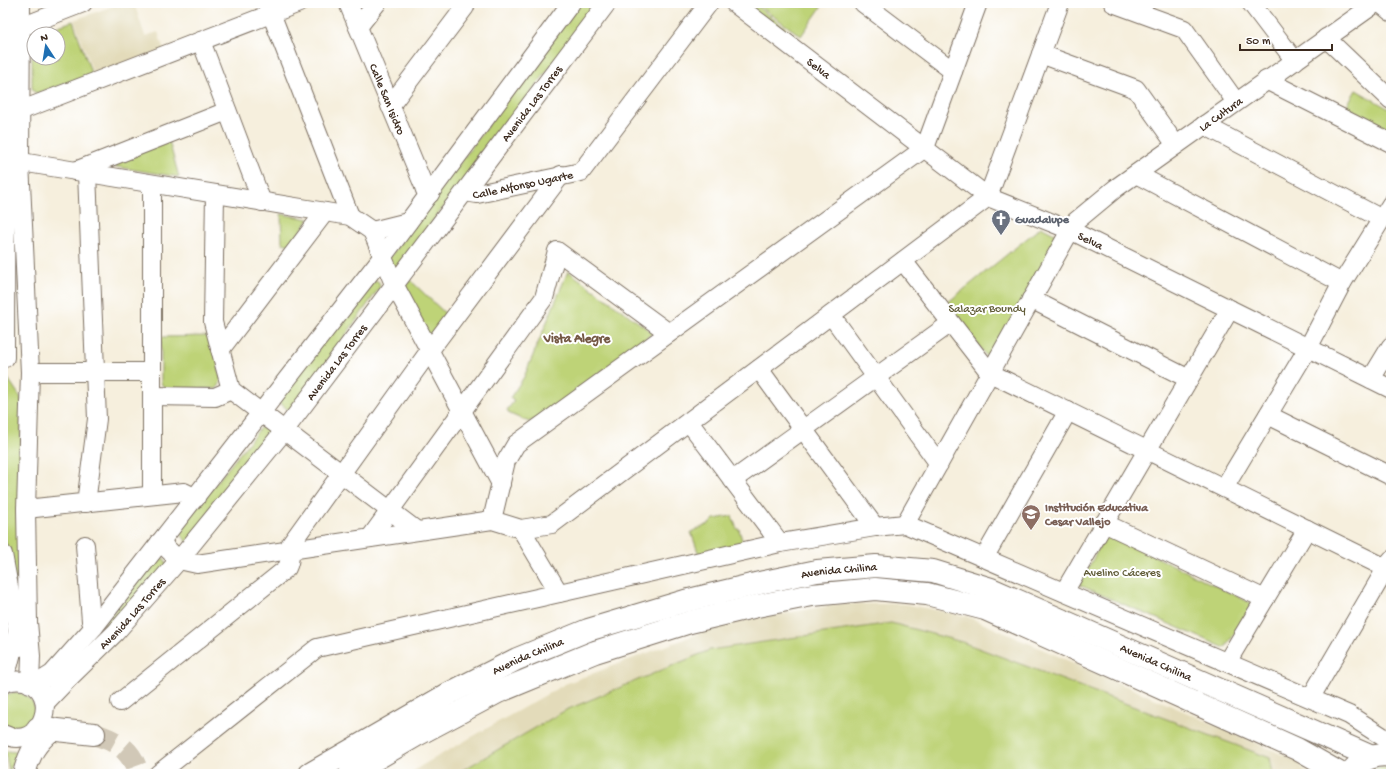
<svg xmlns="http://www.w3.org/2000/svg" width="1394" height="777" viewBox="0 0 1394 777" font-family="'Gochi Hand',sans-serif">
<rect width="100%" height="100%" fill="#fff"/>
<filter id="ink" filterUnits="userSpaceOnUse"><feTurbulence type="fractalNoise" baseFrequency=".025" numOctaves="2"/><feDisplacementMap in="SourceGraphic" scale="8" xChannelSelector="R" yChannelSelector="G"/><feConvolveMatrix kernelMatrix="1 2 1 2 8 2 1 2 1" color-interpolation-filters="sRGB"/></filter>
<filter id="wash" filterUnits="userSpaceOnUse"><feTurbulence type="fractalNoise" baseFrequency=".012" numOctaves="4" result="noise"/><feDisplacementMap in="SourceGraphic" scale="16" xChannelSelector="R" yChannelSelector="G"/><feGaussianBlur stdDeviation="0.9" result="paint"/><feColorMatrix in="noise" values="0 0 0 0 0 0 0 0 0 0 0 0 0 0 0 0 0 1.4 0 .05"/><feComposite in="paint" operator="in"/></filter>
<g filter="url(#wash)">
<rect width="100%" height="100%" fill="#f6efdd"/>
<!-- built -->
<g fill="#e3dbba">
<path d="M121 3H134L145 36 158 32 164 50 94 75 74 20Z"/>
<path d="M839 604H904L966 616 1297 761 1306 774H409L421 766 565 684 724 624Z"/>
</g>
<!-- green -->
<g fill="#bed377" stroke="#7c7e4a">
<path d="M579 3H599L397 268 387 261Z"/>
<path d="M740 3H753L799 39 794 45Z"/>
<path d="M755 3H824L801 36Z"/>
<path d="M73 21 92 75 37 93 34 92 32 88V35H34V58H58V34H36Z"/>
<path d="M1356 90 1391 110V137L1344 110Z"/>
<path d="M169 141 179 177 105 165Z"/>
<path d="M281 214 309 219 291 245 282 243Z"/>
<path d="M1041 227 1060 237 999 347 987 357 947 303Z"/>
<path d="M568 271 653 333 619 359 610 369 603 370 577 390 565 406 529 422 510 414 507 410 514 401 510 398 524 377Z"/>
<path d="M375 280 379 282 380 287 291 412 276 400Z"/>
<path d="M410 280 448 316 427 340 402 291Z"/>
<path d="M212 336 221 380 219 386 216 389 167 388 162 385 161 382V337Z"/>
<path d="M3 371 21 398V616L3 529Z"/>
<path d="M261 427 269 429 271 438 187 542 178 531Z"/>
<path d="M732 516 737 529H739L743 544 699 555 691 532 709 524 714 519Z"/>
<path d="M1107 533 1253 604 1225 648 1079 585Z"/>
<path d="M164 558 167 565 67 671 154 561Z"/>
<path d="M891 623 962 642 1270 758 1273 774H456L566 710 710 650Z"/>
<path d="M15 692C46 696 38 735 11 727 8 726 6 726 3 724V698L8 694Z"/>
<path d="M5 751 18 752 9 772Z"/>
<path d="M1380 767 1391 768V774H1365L1371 770Z"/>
</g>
</g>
<g filter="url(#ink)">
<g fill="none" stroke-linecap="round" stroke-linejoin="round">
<!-- major-tunnel -->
<path stroke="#d1c8b7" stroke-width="22" stroke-dasharray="22 11" stroke-linecap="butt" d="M94 734C116 741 132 749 138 774"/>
<!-- minor casing -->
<g stroke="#7c6f61" stroke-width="20">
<g id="minor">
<path d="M21 3 20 162 30 372 26 509 28 622 31 656 30 684"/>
<path d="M267 3 350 216"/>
<path id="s1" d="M348 3 423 184 425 190 430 194"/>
<path id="s2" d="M734 3 988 197 1070 230 1391 389"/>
<path d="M863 3 953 71"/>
<path d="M1113 3 1184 29 1236 102"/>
<path d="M1251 3 1295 61"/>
<path d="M1380 3 1391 12"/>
<path d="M358 27 377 3"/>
<path d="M11 31 83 3"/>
<path d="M1326 38 1391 100"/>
<path d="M201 41 262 202"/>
<path d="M1041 54 1136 89 1176 145"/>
<path d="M1266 80 1391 143"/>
<path d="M390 106 465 7"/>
<path d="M22 110 299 3"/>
<path d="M1204 125 1382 219"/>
<path d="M3 159 350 216 372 231 394 284 501 484"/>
<path d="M75 171 227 111"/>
<path d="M1136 174 1342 283"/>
<path d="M152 184V495"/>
<path id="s3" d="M465 192 477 194 581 172 709 3"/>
<path d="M215 194 213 322 231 390 417 531"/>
<path d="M372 231 408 222"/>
<path d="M903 261 990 373 1386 568"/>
<path d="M1031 299 1189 379"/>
<path d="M831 315 939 464"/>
<path d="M220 350 325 212"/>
<path d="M5 358 6 3"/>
<path d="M759 369 875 527"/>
<path d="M30 372H152"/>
<path d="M1371 379 1391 346"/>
<path d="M152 396 215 397 231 390"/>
<path d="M1268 415 1391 476"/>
<path d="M689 422 780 543"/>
<path d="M733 480 951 323"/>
<path d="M1224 488 1308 348 1342 283 1391 204"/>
<path d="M86 503 97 419 87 173"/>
<path d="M26 509 184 492 196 498"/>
<path d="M492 520 506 461 516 444 925 148 978 3"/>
<path d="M1104 523 1265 599"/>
<path id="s4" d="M905 524 1075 222 1116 188 1376 3"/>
<path d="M521 529 559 593"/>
<path d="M370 538 544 298 557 251 669 333"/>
<path d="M160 542 179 560 197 564 492 520 521 529 552 524 988 197 1060 3"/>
<path d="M85 545 91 621 94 627"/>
<path d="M3 554 20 647"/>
<path d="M984 558 1068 411"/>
<path d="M1064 592 1230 309"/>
<path d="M1227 662 1307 529"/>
<path d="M3 677 9 664 17 632"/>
<path d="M3 684C10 680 17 680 24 681 63 690 42 754 3 734"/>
<path d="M32 684 44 679 52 674 94 627 383 256 571 3"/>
<path d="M1311 697 1391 560"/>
<path d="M120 702 287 568C292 558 289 555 290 545L430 350 561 175"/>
<path id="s5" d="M45 703 68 679 116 632 179 560 284 431 607 3"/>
<path d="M158 774 317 648 780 543 875 527 905 524 1349 715 1391 742"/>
</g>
</g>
<!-- major casing -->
<g stroke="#7c6f61" stroke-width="24">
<g id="major">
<path d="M38 728 94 734"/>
<path d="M24 774C30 752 35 744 52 729"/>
<path id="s6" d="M310 774 450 693 517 659 588 630 685 601 764 582 817 571 876 566 933 571 991 589 1372 757"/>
<path d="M350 774 417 735 498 692 595 652 690 622 757 606 812 595 875 589 927 594 985 609 1297 749 1341 774"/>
<path d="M1350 774C1359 760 1375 753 1391 756"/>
</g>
</g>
<!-- minor -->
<use href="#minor" stroke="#fff" stroke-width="18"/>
<!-- major -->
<use href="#major" stroke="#fff" stroke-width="22"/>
</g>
</g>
<!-- icons -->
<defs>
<g id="church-pin" transform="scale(1)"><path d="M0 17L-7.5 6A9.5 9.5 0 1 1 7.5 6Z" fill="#6b7280" stroke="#fff"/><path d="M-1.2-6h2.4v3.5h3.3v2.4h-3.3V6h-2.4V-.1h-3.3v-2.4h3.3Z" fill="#fff"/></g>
<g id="school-pin" transform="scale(1)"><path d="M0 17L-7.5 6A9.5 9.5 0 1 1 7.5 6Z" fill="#8d6e63" stroke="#fff"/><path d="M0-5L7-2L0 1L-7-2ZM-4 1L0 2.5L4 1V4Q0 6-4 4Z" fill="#fff"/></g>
</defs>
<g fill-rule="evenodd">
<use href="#church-pin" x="1001" y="219"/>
<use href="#school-pin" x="1031" y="514"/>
</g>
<g text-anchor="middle" stroke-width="4" stroke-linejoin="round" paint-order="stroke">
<!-- street labels -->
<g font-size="12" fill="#3b2a1e" stroke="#fff">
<text dy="4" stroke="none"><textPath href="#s2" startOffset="107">Selva</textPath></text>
<text dy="4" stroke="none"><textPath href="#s1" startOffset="104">Calle San Isidro</textPath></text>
<text dy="4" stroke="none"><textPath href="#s5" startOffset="773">Avenida Las Torres</textPath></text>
<text dy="4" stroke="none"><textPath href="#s4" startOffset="528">La Cultura</textPath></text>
<text dy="4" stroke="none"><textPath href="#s3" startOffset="59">Calle Alfonso Ugarte</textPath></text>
<text dy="4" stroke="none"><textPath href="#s2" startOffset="431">Selva</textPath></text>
<text dy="4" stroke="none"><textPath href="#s5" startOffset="449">Avenida Las Torres</textPath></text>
<text dy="4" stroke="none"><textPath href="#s6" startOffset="572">Avenida Chilina</textPath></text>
<text dy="4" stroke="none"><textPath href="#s5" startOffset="125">Avenida Las Torres</textPath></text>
<text dy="4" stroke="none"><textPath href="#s6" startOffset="248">Avenida Chilina</textPath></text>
<text dy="4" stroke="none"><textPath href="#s6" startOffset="908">Avenida Chilina</textPath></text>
</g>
<!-- worship labels -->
<g font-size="12" font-weight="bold" fill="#5b616d" stroke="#fff" text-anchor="start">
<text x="1015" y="223">Guadalupe</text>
</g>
<!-- park labels -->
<g font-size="12" fill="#625d39" stroke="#fff">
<text x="987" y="312">Salazar Boundy</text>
<text x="1122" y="576">Avelino Cáceres</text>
</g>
<!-- education labels -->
<g font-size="12" font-weight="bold" fill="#785e54" stroke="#fff" text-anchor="start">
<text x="1045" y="511">Institución Educativa<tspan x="1045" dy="14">Cesar Vallejo</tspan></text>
</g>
<!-- neighbourhood labels -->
<g font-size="13" font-weight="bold" fill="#735743" stroke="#fff">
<text x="577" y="342">Vista Alegre</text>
</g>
</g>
<!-- margin -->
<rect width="1394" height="777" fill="none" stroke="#fff" stroke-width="16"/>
<!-- north arrow -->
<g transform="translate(46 46) rotate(348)"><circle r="19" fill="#ffffff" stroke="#b1aaa5"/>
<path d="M0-3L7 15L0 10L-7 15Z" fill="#1f6fb2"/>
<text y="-6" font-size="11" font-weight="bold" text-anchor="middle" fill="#3b2a1e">N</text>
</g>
<!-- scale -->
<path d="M1240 44v6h92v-6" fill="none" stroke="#3b2a1e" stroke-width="2"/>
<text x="1246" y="44" font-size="12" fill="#3b2a1e" stroke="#ffffff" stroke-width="3" paint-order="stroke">50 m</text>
</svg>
